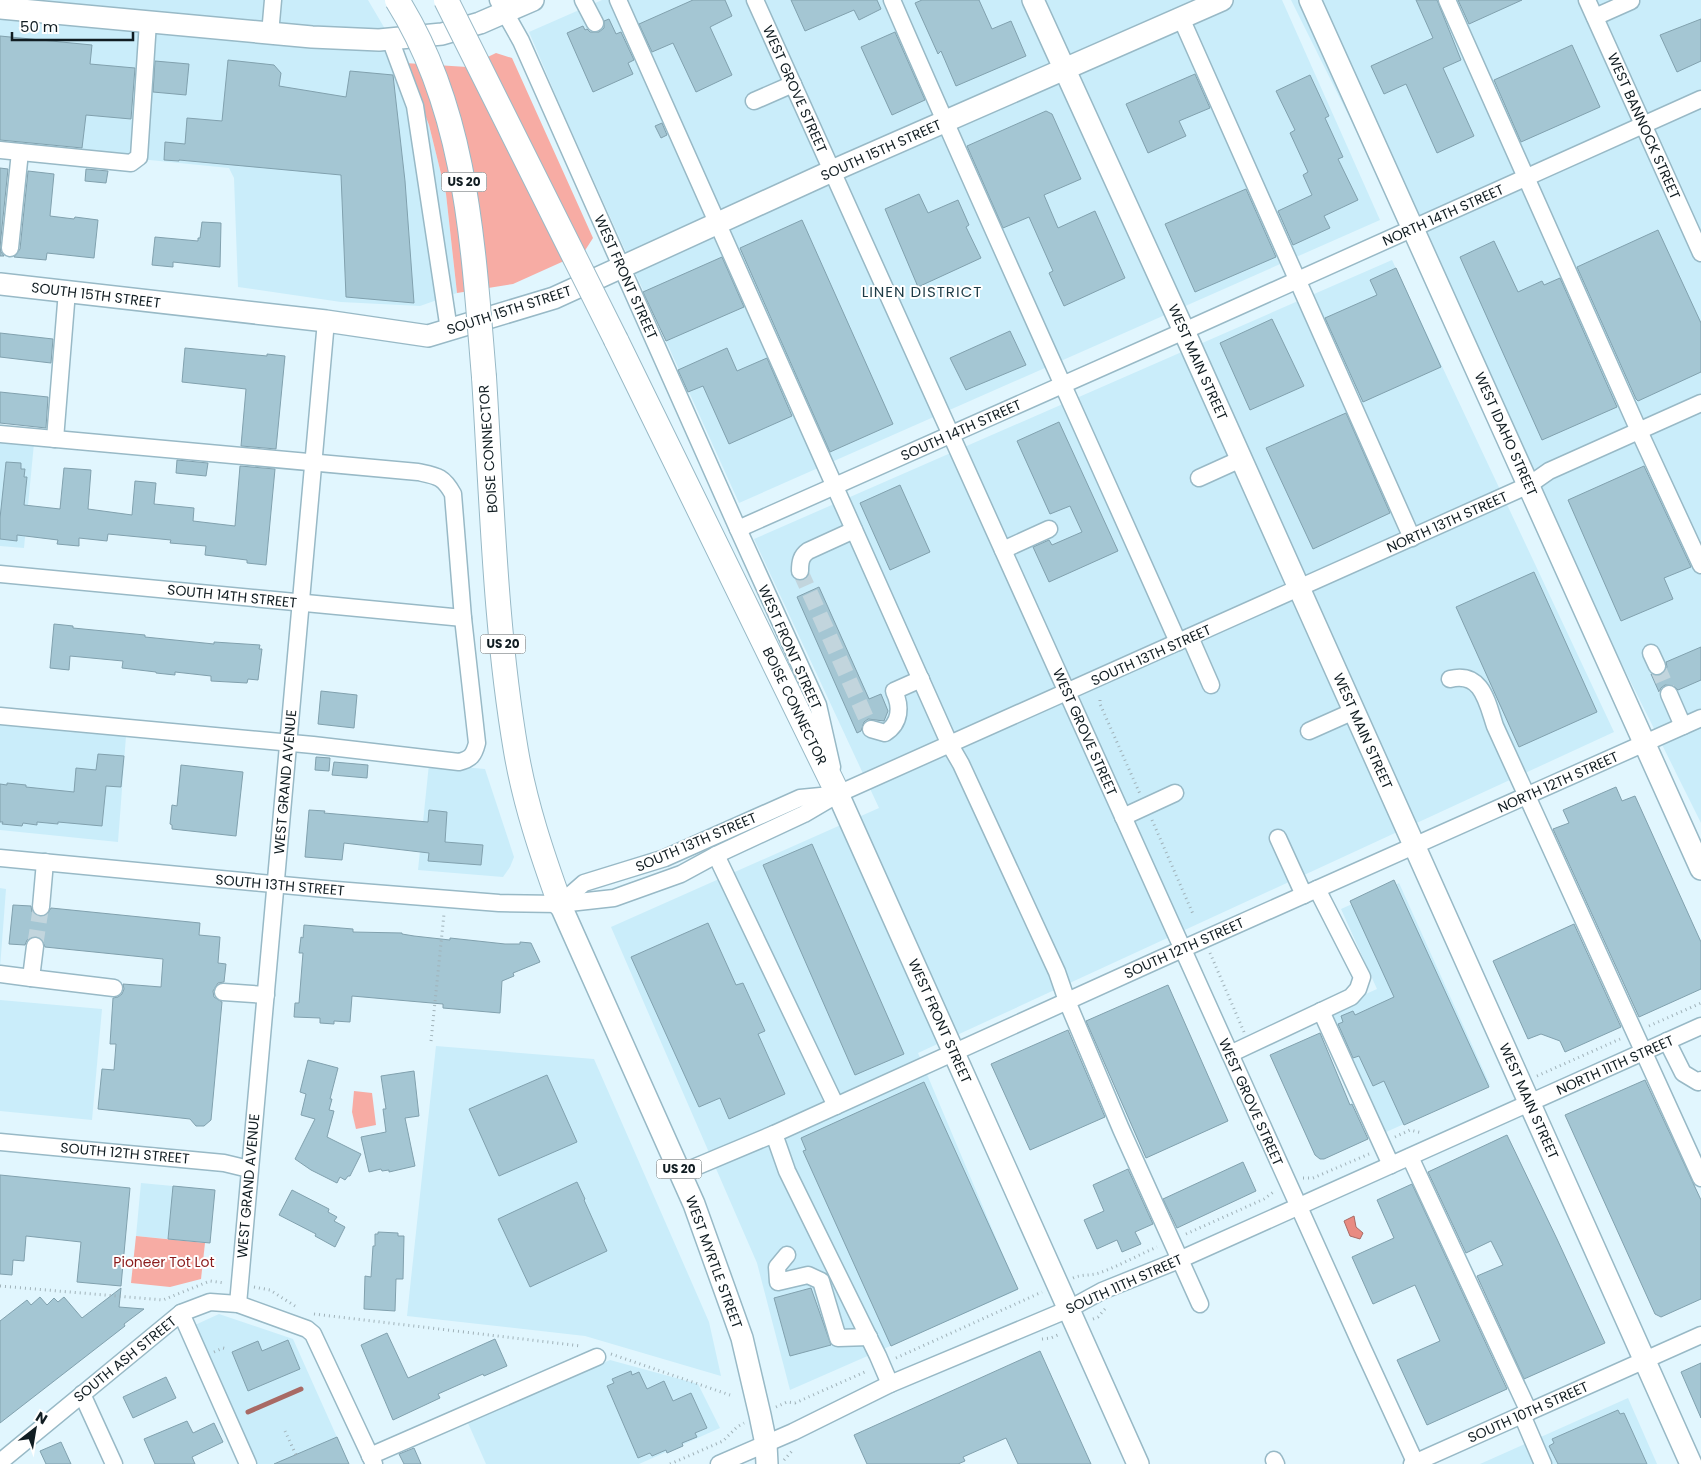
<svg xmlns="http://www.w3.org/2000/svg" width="1701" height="1464" viewBox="0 0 1701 1464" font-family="Poppins,sans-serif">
<rect width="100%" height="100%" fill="#e1f6fe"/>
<!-- built -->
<g fill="#caedfa">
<path d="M0 0H368L405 63 429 125 446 194 457 293 420 306 341 302 238 287 234 178 229 168 0 145Z"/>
<path d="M602 0H1282L1380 220 739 503 561 108 529 32Z"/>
<path d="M1291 0H1701V823Z"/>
<path d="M1392 260 1614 732 918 1053 1018 1290 790 1390 757 1263 611 927 879 808 754 539Z"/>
<path d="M0 440 34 443 24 548 0 546Z"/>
<path d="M0 723 126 736 118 842 0 830Z"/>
<path d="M429 764 485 769 514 857 510 867 503 877 418 870Z"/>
<path d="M1399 883 1490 1085 1384 1133 1330 1010 1377 989 1341 909Z"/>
<path d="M0 888 6 889 0 968Z"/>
<path d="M0 1000 102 1009 92 1120 0 1111Z"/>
<path d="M436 1046 594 1059 709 1322 721 1376 585 1336 407 1316Z"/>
<path d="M141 1183 215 1190 210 1243 136 1236Z"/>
<path d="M219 1314 293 1339 349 1464H251L195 1325Z"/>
<path d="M610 1360 698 1384 720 1428 639 1464H486L468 1423Z"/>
<path d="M1628 1398 1657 1464H1480Z"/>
</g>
<!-- green -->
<g fill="#f7aca4">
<path d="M496 53 512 58 593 238 584 252 513 284 457 293 446 194 429 125 405 63 467 67Z"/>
<path d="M354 1091 372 1093 376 1125 356 1129 352 1112Z"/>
<path d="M136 1236 205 1243 201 1279 170 1287 131 1283Z"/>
</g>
<!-- water -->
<path fill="#e98b82" stroke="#a86a65" d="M1354 1216 1356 1227 1363 1233 1360 1239 1350 1236 1344 1221Z"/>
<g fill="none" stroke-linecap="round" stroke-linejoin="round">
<!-- stream -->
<path stroke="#a86a65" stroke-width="5" d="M248 1412 301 1389"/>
</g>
<!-- building -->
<g fill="#a4c6d3" stroke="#81a1ae">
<path d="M693 0H725L732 16 710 27 732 75 696 92 673 43 652 52 639 24Z"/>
<path d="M791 0H877L881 9 859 20 854 10 805 31Z"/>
<path d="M922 0H979L992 29 1011 21 1026 56 956 86 941 51 938 54 915 3Z"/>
<path d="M1416 0H1437L1461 60 1443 68 1474 136 1437 153 1406 84 1384 94 1371 66 1433 38Z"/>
<path d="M1458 0H1522L1469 24Z"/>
<path d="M609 19 616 34 621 32 634 60 628 63 633 74 593 92 567 33 583 26 585 30 587 29 590 32H599L604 28V21Z"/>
<path d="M1701 19V61L1677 72 1660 35Z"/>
<path d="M895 32 925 100 892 115 861 47Z"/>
<path d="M0 36 92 45 90 64 135 68 131 119 86 115 82 148 0 140Z"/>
<path d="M1572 45 1600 107 1521 142 1494 80Z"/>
<path d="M228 60 274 65 281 73 279 86 346 97 350 71 393 75 405 181 414 303 346 297 341 175 179 160V161L164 160 165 142 185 144 187 118 222 121Z"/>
<path d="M155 61 189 64 186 95 153 92Z"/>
<path d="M1195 74 1210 108 1179 121 1186 136 1148 153 1126 104Z"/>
<path d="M1310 75 1329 116 1325 118 1343 157 1338 159 1358 200 1324 216 1330 228 1293 245 1278 211 1312 195 1303 175 1308 172 1290 133 1295 130 1276 91Z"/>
<path d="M1046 111 1052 114 1081 179 1044 195 1058 228 1095 211 1125 278 1064 306 1049 273 1053 271 1029 217 1003 228 967 146Z"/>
<path d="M662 123 667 135 661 138 655 126Z"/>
<path d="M0 168 8 169 0 247 1 252 4 256H0Z"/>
<path d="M86 169 108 171 106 183 85 181Z"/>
<path d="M28 171 54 174 50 216 74 219 75 217 98 220 94 258 47 253 46 260 14 257 20 249Z"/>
<path d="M1246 189 1276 257 1195 292 1165 224Z"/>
<path d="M919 194 928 213 958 200 969 225 966 227 981 258 918 287 885 209Z"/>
<path d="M802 220 893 424 830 452 740 248Z"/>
<path d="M202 222 221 223 220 267 173 262V267L152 265 155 237 198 241V238H200Z"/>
<path d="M1658 230 1701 323V372L1638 401 1636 399 1577 267Z"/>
<path d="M1494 241 1518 292 1542 281 1544 285 1560 278 1617 407 1542 440 1460 257Z"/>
<path d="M722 257 744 307 666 341 643 292Z"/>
<path d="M1396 268 1441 367 1363 402 1325 318 1377 295 1370 280Z"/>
<path d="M1272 319 1304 386 1250 410 1220 343Z"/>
<path d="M1010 331 1026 365 966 390 950 358Z"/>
<path d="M0 333 53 339 51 363 0 357Z"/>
<path d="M185 348 267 356V354L285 356 276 449 241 446 246 389 182 382Z"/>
<path d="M727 348 737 371 767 358 792 416 729 444 703 386 688 392 678 370Z"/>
<path d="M0 392 48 397 46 428 0 423Z"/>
<path d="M1346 413 1390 513 1313 549 1266 448Z"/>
<path d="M1059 422 1118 551 1049 582 1033 547 1049 540 1052 545 1082 532 1070 506 1050 514 1017 441Z"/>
<path d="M177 460 208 463 206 476 176 473Z"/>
<path d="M6 462 21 463V469H25L24 477H27L24 505 60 509 64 468 91 470 88 509 132 515 135 481 156 483 154 504 194 508 193 521 235 526 240 466 275 469 266 565 247 563V560L205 555 206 546 170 543 171 540 108 534 107 541 79 538V546L57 544 58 540 17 535V541L0 539V518Z"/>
<path d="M1644 466 1691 567 1664 578 1673 599 1621 621 1568 500Z"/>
<path d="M900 485 930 552 890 570 860 503Z"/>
<path d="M1534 572 1597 712 1519 747 1456 607Z"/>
<path d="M819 587 869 699 881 694 888 711 884 721 868 719 864 722 861 731 857 733 797 597Z"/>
<path d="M54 624 73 626V628L145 635V637L214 644V642L260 645 259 649H262L258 680 248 679 247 683 211 681V676L175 672V675L156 673V672L122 668 123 661 70 656 69 670 50 668Z"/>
<path d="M1701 647V680L1678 690 1674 686 1665 685 1661 688 1659 692 1651 674 1657 676 1662 675 1667 667 1666 662Z"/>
<path d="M321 691 357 695 354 728 318 724Z"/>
<path d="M98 754 124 756 121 787 106 786 102 826 58 822V824L37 822V825L23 823 22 826 2 824 3 822H0V784L7 785V783L26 785V787L74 792 76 768 96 770Z"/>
<path d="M316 757 330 758 329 771 315 770Z"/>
<path d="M334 762 368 765 367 778 332 775Z"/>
<path d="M181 765 243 772 236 836 172 829V825L170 824 172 805 177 806Z"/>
<path d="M1616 787 1622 801 1635 796 1701 942V989L1639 1017 1553 829 1569 823 1563 810Z"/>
<path d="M309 810 325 811 324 813 428 822 429 810 447 812 445 842 483 845 481 865 428 861 429 853 344 843 342 860 305 857Z"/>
<path d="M812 844 904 1054 855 1075 763 865Z"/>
<path d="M1394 880 1489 1087 1404 1125 1384 1081 1373 1086 1359 1056 1353 1058 1338 1024 1343 1022 1341 1016 1353 1011 1355 1015 1394 997 1350 901Z"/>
<path d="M13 905 31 906 32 912 40 917 46 916 51 908 200 923 199 935 220 937 218 963 226 964 224 982 218 983 213 991 214 997 222 1002 211 1120 204 1126H196L190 1119 98 1109 102 1069 114 1070 116 1044H110L113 998 118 997 122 994 124 989 123 984 161 987 163 959 45 947 41 938 36 936 27 940 25 945 9 944Z"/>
<path d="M708 923 736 985 743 983 765 1031 758 1034 785 1094 729 1119 720 1098 699 1107 631 957Z"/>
<path d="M1574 924 1621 1027 1565 1052 1560 1041 1541 1034 1528 1039 1493 961Z"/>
<path d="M304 925 353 929V932L402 933V934L414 936 450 940V938L505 944H520V942L531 943 540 962 513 973 514 976 502 981 500 1013 443 1008V1004L352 996 350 1022 334 1021V1024L320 1023V1018L294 1017 295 1003H299L303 953H299L301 937 303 938Z"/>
<path d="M1168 985 1228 1121 1146 1158 1086 1021Z"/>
<path d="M1068 1030 1105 1117 1030 1150 991 1064Z"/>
<path d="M1320 1033 1350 1105 1352 1104 1368 1139 1324 1159H1320L1315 1155 1270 1055Z"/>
<path d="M308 1060 338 1068 330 1099H332L329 1110 334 1111 327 1137 361 1154 350 1176H348L345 1180 340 1177 337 1183 311 1170 295 1159 315 1119 301 1115 306 1094 300 1092Z"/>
<path d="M414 1071 419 1116 405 1118 415 1166 389 1172V1170L382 1171 381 1169 369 1172 361 1137 386 1132 383 1109H386L381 1076Z"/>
<path d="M547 1075 577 1142 499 1176 469 1109Z"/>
<path d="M1645 1080 1701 1200V1299L1661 1317 1655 1314 1565 1115Z"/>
<path d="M924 1082 1018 1289 891 1346 803 1151 806 1150 801 1138Z"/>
<path d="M1507 1135 1557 1239 1605 1343 1524 1379 1477 1276 1503 1265 1491 1241 1466 1253 1428 1172Z"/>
<path d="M1243 1162 1256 1191 1177 1228 1163 1199Z"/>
<path d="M1128 1169 1153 1224 1135 1232 1141 1244 1122 1252 1117 1240 1097 1249 1084 1220 1104 1211 1093 1185Z"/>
<path d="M0 1175 130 1188 121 1286 77 1282 81 1242 26 1236 24 1261 13 1260 12 1275 0 1274Z"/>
<path d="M577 1182 585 1199 584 1200 607 1251 530 1287 498 1219Z"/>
<path d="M1412 1184 1507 1389 1427 1425 1397 1360 1440 1341 1415 1285 1373 1304 1352 1257 1394 1238 1377 1200Z"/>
<path d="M173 1186 215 1190 210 1243 168 1239Z"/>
<path d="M292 1190 329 1209 328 1212 337 1217 334 1221 345 1227 335 1247 315 1236 316 1234 279 1215Z"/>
<path d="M378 1232 398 1233V1236H404L403 1279H396L395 1311 364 1309 365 1276 371 1277 373 1246H375V1234H378Z"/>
<path d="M121 1288 119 1307 144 1309 124 1324 125 1326 0 1423V1321L27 1300 31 1305 40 1297 47 1305 54 1298 58 1302 64 1297 82 1318Z"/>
<path d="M811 1288 831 1345 790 1356 774 1298Z"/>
<path d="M387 1333 408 1378 495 1339 507 1366 484 1376 483 1374 438 1394 440 1398 393 1420 361 1345Z"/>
<path d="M288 1340 300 1369 248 1391 232 1352 258 1341 262 1351Z"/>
<path d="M1040 1351 1091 1464H1018L1006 1438 963 1457 965 1461 958 1464H867L854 1435Z"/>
<path d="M1701 1363V1418L1681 1372Z"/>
<path d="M631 1371 632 1375 639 1372 647 1389 664 1381 673 1401 691 1393 707 1428 695 1433 697 1437 682 1443 683 1446 667 1453 666 1450 652 1456 650 1453 638 1458 607 1386 614 1383 612 1379Z"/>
<path d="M166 1377 176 1398 133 1418 123 1397Z"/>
<path d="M1618 1410 1620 1414 1624 1413 1647 1464H1558L1549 1446 1554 1443 1552 1439Z"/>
<path d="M187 1421 193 1433 214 1423 223 1442 192 1457 195 1464H155L144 1439Z"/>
<path d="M337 1437 349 1464H274Z"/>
<path d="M61 1442 71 1464H46L40 1451Z"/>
<path d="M414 1448 421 1464H404L399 1454Z"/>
</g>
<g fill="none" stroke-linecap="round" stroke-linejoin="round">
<!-- minor-tunnel -->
<g stroke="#c2d5dd" stroke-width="16" stroke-dasharray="16 8" stroke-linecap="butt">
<path d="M800 571 871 729"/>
<path d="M1657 666 1669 694"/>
<path d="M35 946 41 907"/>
</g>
<!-- minor casing -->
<g stroke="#98b9c6" stroke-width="19">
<g id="minor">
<path d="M498 0 521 41 738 529 818 705 832 767"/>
<path d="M583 0 595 23"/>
<path d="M618 0 950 745 961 764 1057 972 1067 1001 1121 1129 1200 1304"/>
<path d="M755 0 1363 1349 1416 1464"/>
<path d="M892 0C985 215 1083 428 1178 642"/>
<path d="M1447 0 1639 431 1701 565"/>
<path d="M1587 0 1701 253"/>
<path d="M1595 17 1631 1"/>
<path d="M1181 18 1412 538"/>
<path d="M270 34 273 0"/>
<path d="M390 39 415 106 449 330"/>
<path d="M754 101 793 84"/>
<path d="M0 150 131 163 139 157 148 22"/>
<path d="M10 248 20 152"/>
<path d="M0 434 418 472C437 476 443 476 453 494L463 618 477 743C474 755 471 759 459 762L313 745 0 716"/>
<path d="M55 439 67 291"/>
<path d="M1199 478 1241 459"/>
<path d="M738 529 1184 331 1701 99"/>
<path d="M1003 550 1049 529"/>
<path d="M800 571C800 562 801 556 808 551L854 530"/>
<path d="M0 574 463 618"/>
<path d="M1190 637 1211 685"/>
<path d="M1651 653 1657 666"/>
<path d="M1450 679C1482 671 1487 702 1495 726L1701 1178"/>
<path d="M1669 694 1683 726"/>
<path d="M871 729 885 733C901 723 901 706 894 691L921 679"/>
<path d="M1309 731 1354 711"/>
<path d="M1123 817 1175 793"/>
<path d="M1278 838 1304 895"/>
<path d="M716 855 836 1106"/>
<path d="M0 858 336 890 499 903 560 904 614 898 681 874 716 855 804 814 838 794 1529 485 1549 471 1701 403"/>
<path d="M560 904 584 883 665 858 800 798 831 795"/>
<path d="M41 907 45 862"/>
<path d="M0 974 31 978 35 946"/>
<path d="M31 978 114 988"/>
<path d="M223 992 266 995"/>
<path d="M1321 1011 1391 1165"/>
<path d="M1667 1041 1683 1073 1698 1082 1701 1080"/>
<path d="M1230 1054 1351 997 1358 989 1362 977 1317 889"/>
<path d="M774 1134 787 1171 878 1356 890 1384"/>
<path d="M0 1142 224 1163 249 1169"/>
<path d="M1410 1157 1529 1412"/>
<path d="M681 1173 774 1134 1160 959 1701 718"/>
<path d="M787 1255 777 1267 778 1282 808 1275 821 1281 838 1338 869 1337"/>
<path d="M238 1304 326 321"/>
<path d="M181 1313 248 1464"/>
<path d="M82 1394 114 1464"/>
<path d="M1522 1415 1543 1464"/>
<path d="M370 1456 597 1357"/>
<path d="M1274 1460 1276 1464"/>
<path d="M0 1462 181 1313 210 1302 238 1304 307 1329 313 1334 374 1464"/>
<path d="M719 1464 793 1432 890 1384 1069 1309 1102 1291 1179 1260 1701 1026"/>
<path d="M1412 1464 1701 1335"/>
</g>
</g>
<!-- major casing -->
<g stroke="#98b9c6" stroke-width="24">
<g id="major">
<path d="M1033 0 1184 331 1691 1464"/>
<path d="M1310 0 1701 869"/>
<path d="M0 8 312 37 379 40 442 34 480 23 533 0"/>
<path d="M0 284 326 321 428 336 554 298 832 171 1222 0"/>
<path d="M838 794 1138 1464"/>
<path d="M560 904 694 1204 742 1338 760 1415 766 1444 767 1464"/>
</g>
</g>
<!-- highway casing -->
<g stroke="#98b9c6" stroke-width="26">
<g id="highway">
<path d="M616 340 838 794"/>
<path d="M484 377C492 501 495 628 516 751 525 804 542 854 560 904"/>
</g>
</g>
<!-- path -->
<g stroke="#a0b2b9" stroke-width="3" stroke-dasharray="1 4" stroke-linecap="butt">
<path d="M1100 700V704L1140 794"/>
<path d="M1152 820 1193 914"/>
<path d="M1210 953 1244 1032"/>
<path d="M1649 1026 1701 1003"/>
<path d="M431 1041 444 914"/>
<path d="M1537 1076 1620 1039"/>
<path d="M1395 1137 1410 1130 1422 1133"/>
<path d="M1303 1178H1313L1369 1154"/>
<path d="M1186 1234 1264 1199 1275 1191"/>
<path d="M1073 1278C1082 1274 1090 1276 1099 1273 1119 1266 1138 1255 1157 1247"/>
<path d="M0 1286 163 1300 210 1281 225 1283"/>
<path d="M254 1287 270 1290 295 1306"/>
<path d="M314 1314 581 1346"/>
<path d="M1093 1319 1098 1317 1105 1309"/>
<path d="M1042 1339 1051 1338 1060 1334"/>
<path d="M214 1352 223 1348 227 1349"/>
<path d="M611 1354 730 1395"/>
<path d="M896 1358 1042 1292"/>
<path d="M776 1407 787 1402 795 1403 867 1371"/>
<path d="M285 1431 296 1455"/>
<path d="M784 1460 793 1450"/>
<path d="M670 1464 723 1441 737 1427 744 1423"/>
</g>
<!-- minor -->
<use href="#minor" stroke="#fff" stroke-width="16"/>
<!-- major -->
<use href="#major" stroke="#fff" stroke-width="21"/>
<!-- highway -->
<use href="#highway" stroke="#fff" stroke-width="24"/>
<!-- highway-bridge casing -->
<g stroke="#98b9c6" stroke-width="26" stroke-linecap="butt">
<g id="highway-bridge">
<path d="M397 0C468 113 473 248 484 377"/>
<path d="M446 0 616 340"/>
</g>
</g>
<!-- highway-bridge -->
<use href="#highway-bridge" stroke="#fff" stroke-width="24"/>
</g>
<g text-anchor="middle" stroke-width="4" stroke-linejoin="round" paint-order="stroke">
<!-- shield labels -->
<g fill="#fff" stroke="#586164" stroke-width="1">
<rect x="441.5" y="172.5" width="45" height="19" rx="4"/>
<rect x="480.5" y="634.5" width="45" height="19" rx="4"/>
<rect x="656.5" y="1159.5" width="45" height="19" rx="4"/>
</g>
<g font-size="12" font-weight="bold" fill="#111d22">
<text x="464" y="186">US 20</text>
<text x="503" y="648">US 20</text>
<text x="679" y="1173">US 20</text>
</g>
<!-- street labels -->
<g font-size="14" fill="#111d22" stroke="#fff">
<text transform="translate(795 89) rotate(66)" y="5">WEST GROVE STREET</text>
<text transform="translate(1644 126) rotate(66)" y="5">WEST BANNOCK STREET</text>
<text transform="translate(881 150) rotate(-24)" y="5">SOUTH 15TH STREET</text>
<text transform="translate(1443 215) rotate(-24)" y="5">NORTH 14TH STREET</text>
<text transform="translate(626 277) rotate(66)" y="5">WEST FRONT STREET</text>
<text transform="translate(96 295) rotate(7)" y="5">SOUTH 15TH STREET</text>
<text transform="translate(509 310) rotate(-18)" y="5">SOUTH 15TH STREET</text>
<text transform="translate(1198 362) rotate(66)" y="5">WEST MAIN STREET</text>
<text transform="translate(961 430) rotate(-24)" y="5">SOUTH 14TH STREET</text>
<text transform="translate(1506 434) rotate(66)" y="5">WEST IDAHO STREET</text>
<text transform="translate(488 449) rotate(-94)" y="5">BOISE CONNECTOR</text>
<text transform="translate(1447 522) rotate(-24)" y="5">NORTH 13TH STREET</text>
<text transform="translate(232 596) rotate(6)" y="5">SOUTH 14TH STREET</text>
<text transform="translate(790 647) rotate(66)" y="5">WEST FRONT STREET</text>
<text transform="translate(1151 655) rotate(-24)" y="5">SOUTH 13TH STREET</text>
<text transform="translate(795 706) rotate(64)" y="5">BOISE CONNECTOR</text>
<text transform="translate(1363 731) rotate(66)" y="5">WEST MAIN STREET</text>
<text transform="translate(1085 732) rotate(66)" y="5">WEST GROVE STREET</text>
<text transform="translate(285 782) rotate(-85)" y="5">WEST GRAND AVENUE</text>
<text transform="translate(1558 782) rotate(-24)" y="5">NORTH 12TH STREET</text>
<text transform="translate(696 842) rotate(-23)" y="5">SOUTH 13TH STREET</text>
<text transform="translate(280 885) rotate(5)" y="5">SOUTH 13TH STREET</text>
<text transform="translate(1184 948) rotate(-24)" y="5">SOUTH 12TH STREET</text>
<text transform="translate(940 1021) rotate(66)" y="5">WEST FRONT STREET</text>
<text transform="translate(1615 1065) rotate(-24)" y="5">NORTH 11TH STREET</text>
<text transform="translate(1529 1101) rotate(66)" y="5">WEST MAIN STREET</text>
<text transform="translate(1251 1102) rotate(66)" y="5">WEST GROVE STREET</text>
<text transform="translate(125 1153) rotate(5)" y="5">SOUTH 12TH STREET</text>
<text transform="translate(248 1186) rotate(-85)" y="5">WEST GRAND AVENUE</text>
<text transform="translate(714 1262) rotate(70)" y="5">WEST MYRTLE STREET</text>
<text transform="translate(1124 1284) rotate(-24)" y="5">SOUTH 11TH STREET</text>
<text transform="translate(125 1359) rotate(-39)" y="5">SOUTH ASH STREET</text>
<text transform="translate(1528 1412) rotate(-24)" y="5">SOUTH 10TH STREET</text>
</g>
<!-- park labels -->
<g font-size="14" fill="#8a1b1b" stroke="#fff">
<text x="164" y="1267">Pioneer Tot Lot</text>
</g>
<!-- neighbourhood labels -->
<g font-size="15" letter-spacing="1" fill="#1c3a45" stroke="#fff">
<text x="922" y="297">LINEN DISTRICT</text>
</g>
</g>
<!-- north arrow -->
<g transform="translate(35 1429) rotate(31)" stroke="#ffffff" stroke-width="4" paint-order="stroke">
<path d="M0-4L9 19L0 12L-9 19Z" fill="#111d22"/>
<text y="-8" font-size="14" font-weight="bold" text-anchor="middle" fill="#111d22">N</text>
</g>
<!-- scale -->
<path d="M12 32v8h121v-8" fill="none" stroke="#111d22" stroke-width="2.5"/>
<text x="20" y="32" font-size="15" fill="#111d22" stroke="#ffffff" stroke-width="4" paint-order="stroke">50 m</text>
</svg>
